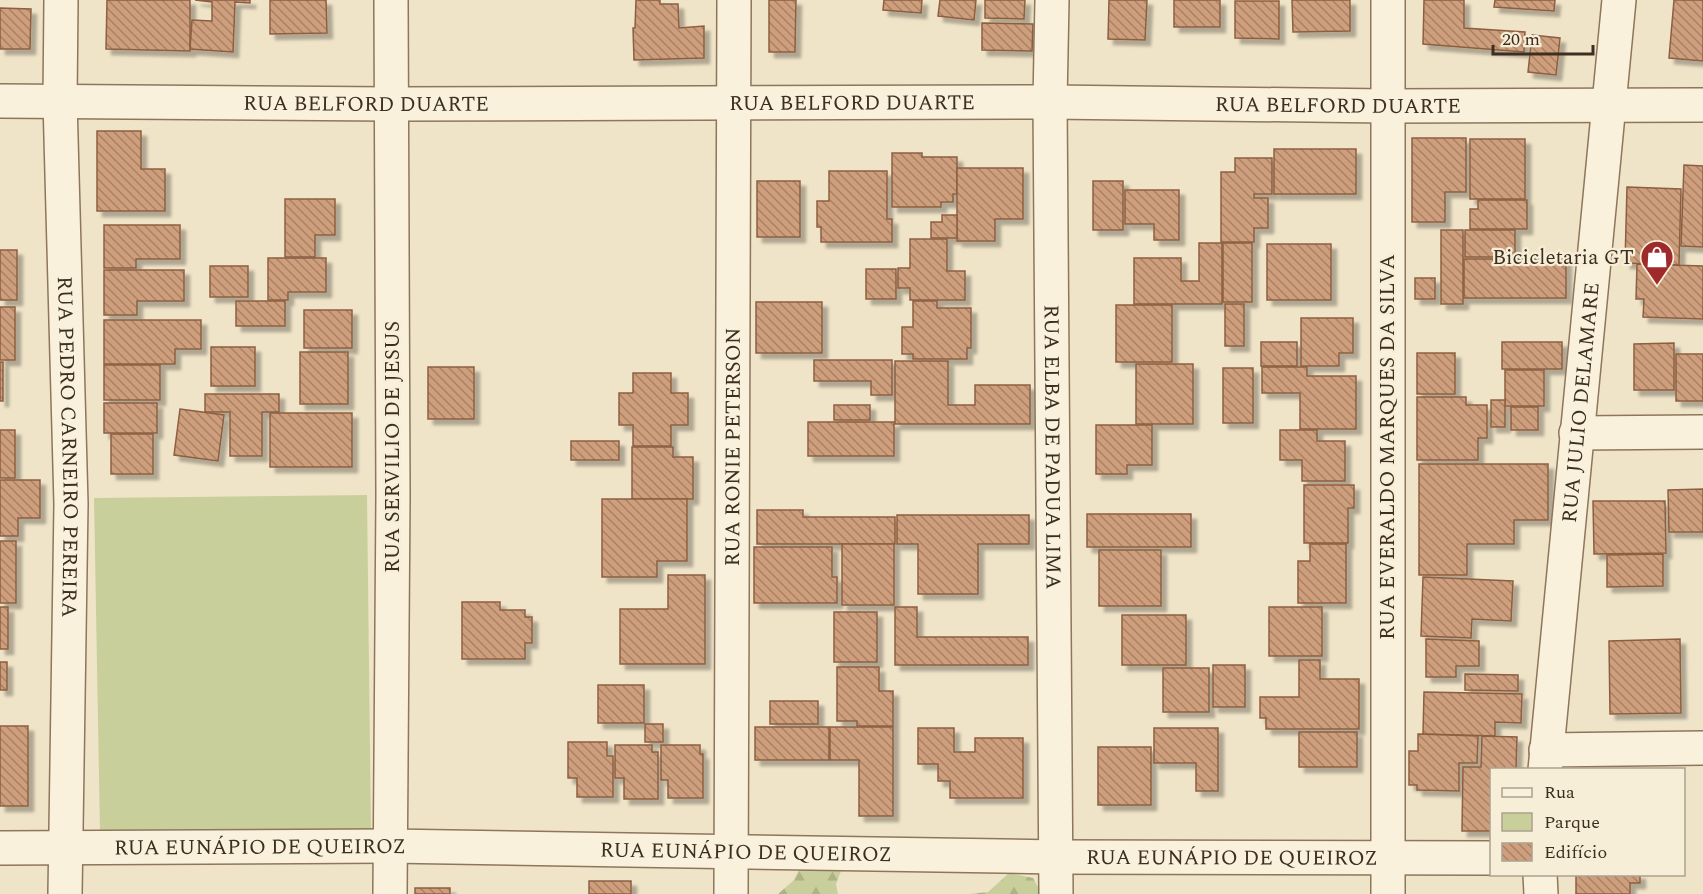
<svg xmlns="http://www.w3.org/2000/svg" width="1703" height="894" viewBox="0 0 1703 894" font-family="Spectral,serif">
<defs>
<pattern id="forest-firs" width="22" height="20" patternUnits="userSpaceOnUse" patternTransform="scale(1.5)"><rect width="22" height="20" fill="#c9cf9b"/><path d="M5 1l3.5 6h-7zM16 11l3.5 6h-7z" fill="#aeb285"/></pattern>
<pattern id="building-back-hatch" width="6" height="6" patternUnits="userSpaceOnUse" patternTransform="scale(1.5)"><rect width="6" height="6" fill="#cf9f7d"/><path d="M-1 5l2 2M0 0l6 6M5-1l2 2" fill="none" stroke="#a98266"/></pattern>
<filter id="shadow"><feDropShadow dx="5.5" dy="5.5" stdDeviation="1.5" flood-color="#0004"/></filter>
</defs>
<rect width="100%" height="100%" fill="#f0e4c8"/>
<!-- green -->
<path fill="#c9cf9b" d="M367 495 371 833H100L94 498Z"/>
<!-- forest -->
<g fill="url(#forest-firs)">
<path d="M804 858 843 866 836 884 838 894H778L794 880Z"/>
<path d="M1009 873 1033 878 1042 894H969L988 892Z"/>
</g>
<!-- building -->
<g fill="url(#building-back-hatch)" stroke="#8d5f41" stroke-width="1.5" filter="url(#shadow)">
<path d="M107 0H190V51L106 49Z"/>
<path d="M195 0H250V3L235 2 233 52 190 49 192 20 212 21V2Z"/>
<path d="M270 0H326L327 33 270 34Z"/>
<path d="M636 0H660V4H678L679 28 704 26V58L634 60 633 28H635Z"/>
<path d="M769 0H796L795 52H769Z"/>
<path d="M884 0H922L921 13 883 10Z"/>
<path d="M940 0H976L974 20 938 16Z"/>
<path d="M985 0H1025L1024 19 985 18Z"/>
<path d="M1109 0H1147L1145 40 1108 39Z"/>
<rect x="1174" y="0" width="46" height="27"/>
<path d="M1292 0H1350V31L1293 32Z"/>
<path d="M1424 0H1464V28L1525 32 1524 52 1423 44Z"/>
<path d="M1495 0H1555L1554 11 1494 7Z"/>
<path d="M1674 0H1703V61L1669 58Z"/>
<path d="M1235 1H1279V39L1235 38Z"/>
<path d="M0 8 31 9 30 49H0Z"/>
<path d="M982 23 1033 24 1032 51 982 50Z"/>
<path d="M1532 35 1560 38 1556 75 1528 72Z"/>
<path d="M97 131H141V169H165V211H97Z"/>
<path d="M1412 138H1466V192H1445V222H1412Z"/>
<rect x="1470" y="139" width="55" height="60"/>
<rect x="1274" y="149" width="82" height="45"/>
<path d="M892 153H922V157H957V194H953V202H941V207H892Z"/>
<path d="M1235 158H1272V194H1254V198H1268V228H1254V242H1221V172H1235Z"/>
<path d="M1684 165 1703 166V247L1681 246Z"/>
<path d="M957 168H1023V219H995V241H957Z"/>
<path d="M829 171H887V219H892V242H821V227H817V201H829Z"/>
<rect x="757" y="181" width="43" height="56"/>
<rect x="1093" y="181" width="30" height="49"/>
<path d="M1627 187 1681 189 1679 265 1625 263Z"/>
<path d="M1125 190H1179V240H1154V224H1125Z"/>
<path d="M285 199H335V235H315V257H285Z"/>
<path d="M1478 200H1527V229H1470V209H1478Z"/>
<path d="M942 215H957V238H931V222H942Z"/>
<path d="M104 225H180V259H136V268H104Z"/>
<rect x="1441" y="230" width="22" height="74"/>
<rect x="1465" y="230" width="50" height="27"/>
<path d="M910 239H947V271H965V300H910V288H898V268H910Z"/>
<path d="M1199 243H1222V304H1134V258H1181V281H1199Z"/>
<rect x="1223" y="243" width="29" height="59"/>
<rect x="1267" y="244" width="64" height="56"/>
<rect x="0" y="250" width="17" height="50"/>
<path d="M268 258H326V292H288V300H268Z"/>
<rect x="1464" y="259" width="102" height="39"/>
<path d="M1637 264 1703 266V319L1643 317 1644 299H1636Z"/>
<rect x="210" y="266" width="38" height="31"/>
<rect x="866" y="269" width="30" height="30"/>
<path d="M104 270H184V301H137V315H104Z"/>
<rect x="1415" y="278" width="20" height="21"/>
<rect x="236" y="301" width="49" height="25"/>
<path d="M913 301H937V308H971V348H967V359H913V354H902V327H913Z"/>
<rect x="756" y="302" width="66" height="51"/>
<rect x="1225" y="304" width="19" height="42"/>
<rect x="1116" y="305" width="56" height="57"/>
<rect x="0" y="307" width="15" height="53"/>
<rect x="304" y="310" width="48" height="38"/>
<path d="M1301 318H1353V353H1339V366H1301Z"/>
<path d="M104 320H201V349H175V364H104Z"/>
<rect x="1261" y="342" width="36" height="24"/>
<rect x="1502" y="342" width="60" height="27"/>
<path d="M1674 343V390H1634V344Z"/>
<rect x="211" y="347" width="44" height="39"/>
<rect x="300" y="352" width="48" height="52"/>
<rect x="1417" y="353" width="38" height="41"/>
<rect x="1676" y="354" width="27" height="47"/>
<path d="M814 360H892V395H871V381H814Z"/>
<path d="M895 361H948V405H975V385H1030V424H895Z"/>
<rect x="0" y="362" width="3" height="39"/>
<rect x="1136" y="364" width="57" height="60"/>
<rect x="104" y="365" width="56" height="35"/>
<rect x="428" y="367" width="46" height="52"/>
<path d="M1262 367H1307V376H1356V429H1300V393H1262Z"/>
<rect x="1223" y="368" width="30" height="55"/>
<rect x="1505" y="370" width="39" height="36"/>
<path d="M633 373H671V393H688V425H671V446H633V425H619V393H633Z"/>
<path d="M205 394H279V412H262V456H230V412H205Z"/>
<path d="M1417 397H1466V405H1487V438H1478V460H1417Z"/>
<rect x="1491" y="400" width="14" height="27"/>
<rect x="104" y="403" width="53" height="30"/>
<rect x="834" y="405" width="36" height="15"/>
<rect x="1511" y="407" width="27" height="23"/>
<path d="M180 409 224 415 218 461 174 455Z"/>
<rect x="270" y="413" width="82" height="54"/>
<rect x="808" y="422" width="86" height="34"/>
<path d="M1096 425H1152V465H1127V474H1096Z"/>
<rect x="0" y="430" width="15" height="48"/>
<path d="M1280 430H1317V441H1345V481H1302V460H1280Z"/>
<rect x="111" y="434" width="42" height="40"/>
<rect x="571" y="441" width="48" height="19"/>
<path d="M632 447H673V457H693V499H632Z"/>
<path d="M1419 464H1548V520H1514V544H1467V575H1419Z"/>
<path d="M0 480H40V518H18V536H0Z"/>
<path d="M1304 485H1354V508H1348V543H1304Z"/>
<path d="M1703 489V532H1669L1668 490Z"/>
<path d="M602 499H687V561H657V577H602Z"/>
<path d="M1593 501H1665L1666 553 1594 554Z"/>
<path d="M757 510H803V517H895V544H757Z"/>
<rect x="1087" y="514" width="104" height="33"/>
<path d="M897 515H1029V544H978V594H918V544H897Z"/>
<rect x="0" y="541" width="16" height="62"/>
<rect x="842" y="544" width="52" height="61"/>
<path d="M1310 544H1346V603H1298V561H1310Z"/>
<path d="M754 547H832V577H837V603H754Z"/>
<rect x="1099" y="550" width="62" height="56"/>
<path d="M1663 554V586L1607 587V555Z"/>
<path d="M668 575H705V664H620V609H668Z"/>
<path d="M1423 577 1513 581 1511 621 1472 619 1471 638 1421 636Z"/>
<path d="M462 602H500V610H525V617H532V643H525V659H462Z"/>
<rect x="0" y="607" width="8" height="42"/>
<path d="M895 607H917V637H1028V665H895Z"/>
<rect x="1269" y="607" width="53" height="49"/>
<rect x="834" y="612" width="43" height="50"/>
<rect x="1122" y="615" width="64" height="50"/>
<path d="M1426 639 1479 641V666H1456V677H1426Z"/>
<path d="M1680 639 1681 713 1610 714 1609 641Z"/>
<path d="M1299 660H1320V679H1359V729H1266V718H1260V697H1299Z"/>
<rect x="0" y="662" width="7" height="28"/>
<rect x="1213" y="665" width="32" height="42"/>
<path d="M837 667H879V691H893V726H857V721H837Z"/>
<rect x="1163" y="668" width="46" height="44"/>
<path d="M1465 674 1518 675V691L1465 690Z"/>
<rect x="598" y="685" width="46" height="38"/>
<path d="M1424 692 1522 694 1521 723 1495 722V736L1423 734Z"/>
<rect x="770" y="701" width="48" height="23"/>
<rect x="645" y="724" width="18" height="18"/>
<rect x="0" y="726" width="28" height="80"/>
<rect x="755" y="727" width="74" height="33"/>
<path d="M830 727H893V816H859V760H830Z"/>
<path d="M918 728H954V752H975V738H1023V798H950V781H938V764H918Z"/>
<path d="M1154 728H1218V791H1196V763H1154Z"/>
<rect x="1299" y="732" width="58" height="35"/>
<path d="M1418 734 1478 736 1477 763H1459V791L1417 790V785H1409V751H1418Z"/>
<path d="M1482 736 1517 737 1516 770H1492V831H1462L1463 767H1481Z"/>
<path d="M568 742H607V756H613V797H577V778H568Z"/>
<path d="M615 745H652V752H658V799H624V778H615Z"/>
<path d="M661 745H700V754H703V798H668V780H661Z"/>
<rect x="1098" y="747" width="53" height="58"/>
<path d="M1576 874H1640V883H1630V894H1576Z"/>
<rect x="589" y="881" width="42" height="13"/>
<rect x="415" y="888" width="35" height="6"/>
</g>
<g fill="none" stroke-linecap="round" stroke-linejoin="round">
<!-- street casing -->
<g stroke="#8d765c" stroke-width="36">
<g id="street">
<path id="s1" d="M61 0 60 101 71 504 65 894"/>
<path id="s2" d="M1052 0 1050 102 1056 894"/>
<path id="s3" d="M0 101 391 104 1050 102 1387 106 1703 105"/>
<path d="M1576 433 1703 432"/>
<path d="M1546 750 1703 748"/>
<path id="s4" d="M1545 770 1619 0"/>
<path id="s5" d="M0 848 390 846 1056 857 1492 858"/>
<path d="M1540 874 1541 894"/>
<path d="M390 894 393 495 391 0"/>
<path id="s6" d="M731 894 734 0"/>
<path d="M1388 894V0"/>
</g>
</g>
<!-- street -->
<use href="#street" stroke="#faf1dc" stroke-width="33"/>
</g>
<!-- icons -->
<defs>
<g id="shop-pin" transform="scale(1.725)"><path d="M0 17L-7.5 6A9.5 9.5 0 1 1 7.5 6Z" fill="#9e2a2b" stroke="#f7eed8"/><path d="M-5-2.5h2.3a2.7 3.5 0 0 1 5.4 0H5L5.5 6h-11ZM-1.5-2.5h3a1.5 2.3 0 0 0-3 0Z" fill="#fff"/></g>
</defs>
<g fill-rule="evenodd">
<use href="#shop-pin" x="1657" y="257"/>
</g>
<g text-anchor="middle" stroke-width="4.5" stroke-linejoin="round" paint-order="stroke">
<!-- street labels -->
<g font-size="21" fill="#3d2e20" stroke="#f7eed8">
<text dy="7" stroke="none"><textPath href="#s3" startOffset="366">RUA BELFORD DUARTE</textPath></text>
<text dy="7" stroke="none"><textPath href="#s3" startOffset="852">RUA BELFORD DUARTE</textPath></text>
<text dy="7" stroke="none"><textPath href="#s3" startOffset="1338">RUA BELFORD DUARTE</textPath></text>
<text dy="7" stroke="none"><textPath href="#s4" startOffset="369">RUA JULIO DELAMARE</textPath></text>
<text dy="7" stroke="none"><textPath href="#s1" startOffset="447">RUA PEDRO CARNEIRO PEREIRA</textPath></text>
<text transform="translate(392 447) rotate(-90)" y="7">RUA SERVILIO DE JESUS</text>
<text dy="7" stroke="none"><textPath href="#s6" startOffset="447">RUA RONIE PETERSON</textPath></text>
<text dy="7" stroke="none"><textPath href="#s2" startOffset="447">RUA ELBA DE PADUA LIMA</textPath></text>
<text transform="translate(1387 447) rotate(-90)" y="7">RUA EVERALDO MARQUES DA SILVA</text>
<text dy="7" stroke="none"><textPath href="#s5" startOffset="260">RUA EUNÁPIO DE QUEIROZ</textPath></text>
<text dy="7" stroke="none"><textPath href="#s5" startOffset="746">RUA EUNÁPIO DE QUEIROZ</textPath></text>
<text dy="7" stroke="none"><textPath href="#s5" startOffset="1232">RUA EUNÁPIO DE QUEIROZ</textPath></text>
</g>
<!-- poi labels -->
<g font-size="21" fill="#3d2e20" stroke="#f7eed8" text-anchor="end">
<text x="1634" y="264">Bicicletaria GT</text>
</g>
</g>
<!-- legend -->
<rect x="1490" y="768" width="195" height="108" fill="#f7eed8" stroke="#ada18e" stroke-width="1.5"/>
<rect x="1502" y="788" width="30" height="9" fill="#faf1dc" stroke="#ada18e" stroke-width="1.5"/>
<text x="1544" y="798" font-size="18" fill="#3d2e20">Rua</text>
<rect x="1502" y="813" width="30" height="18" fill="#c9cf9b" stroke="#ada18e" stroke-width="1.5"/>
<text x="1544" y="828" font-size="18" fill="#3d2e20">Parque</text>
<rect x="1502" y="843" width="30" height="18" fill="url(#building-back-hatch)" stroke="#ada18e" stroke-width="1.5"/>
<text x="1544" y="858" font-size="18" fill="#3d2e20">Edifício</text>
<!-- scale -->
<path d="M1493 45v9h100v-9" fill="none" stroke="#3d2e20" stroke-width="3"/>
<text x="1502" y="45" font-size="18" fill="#3d2e20" stroke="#f7eed8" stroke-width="4.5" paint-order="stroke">20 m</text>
</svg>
